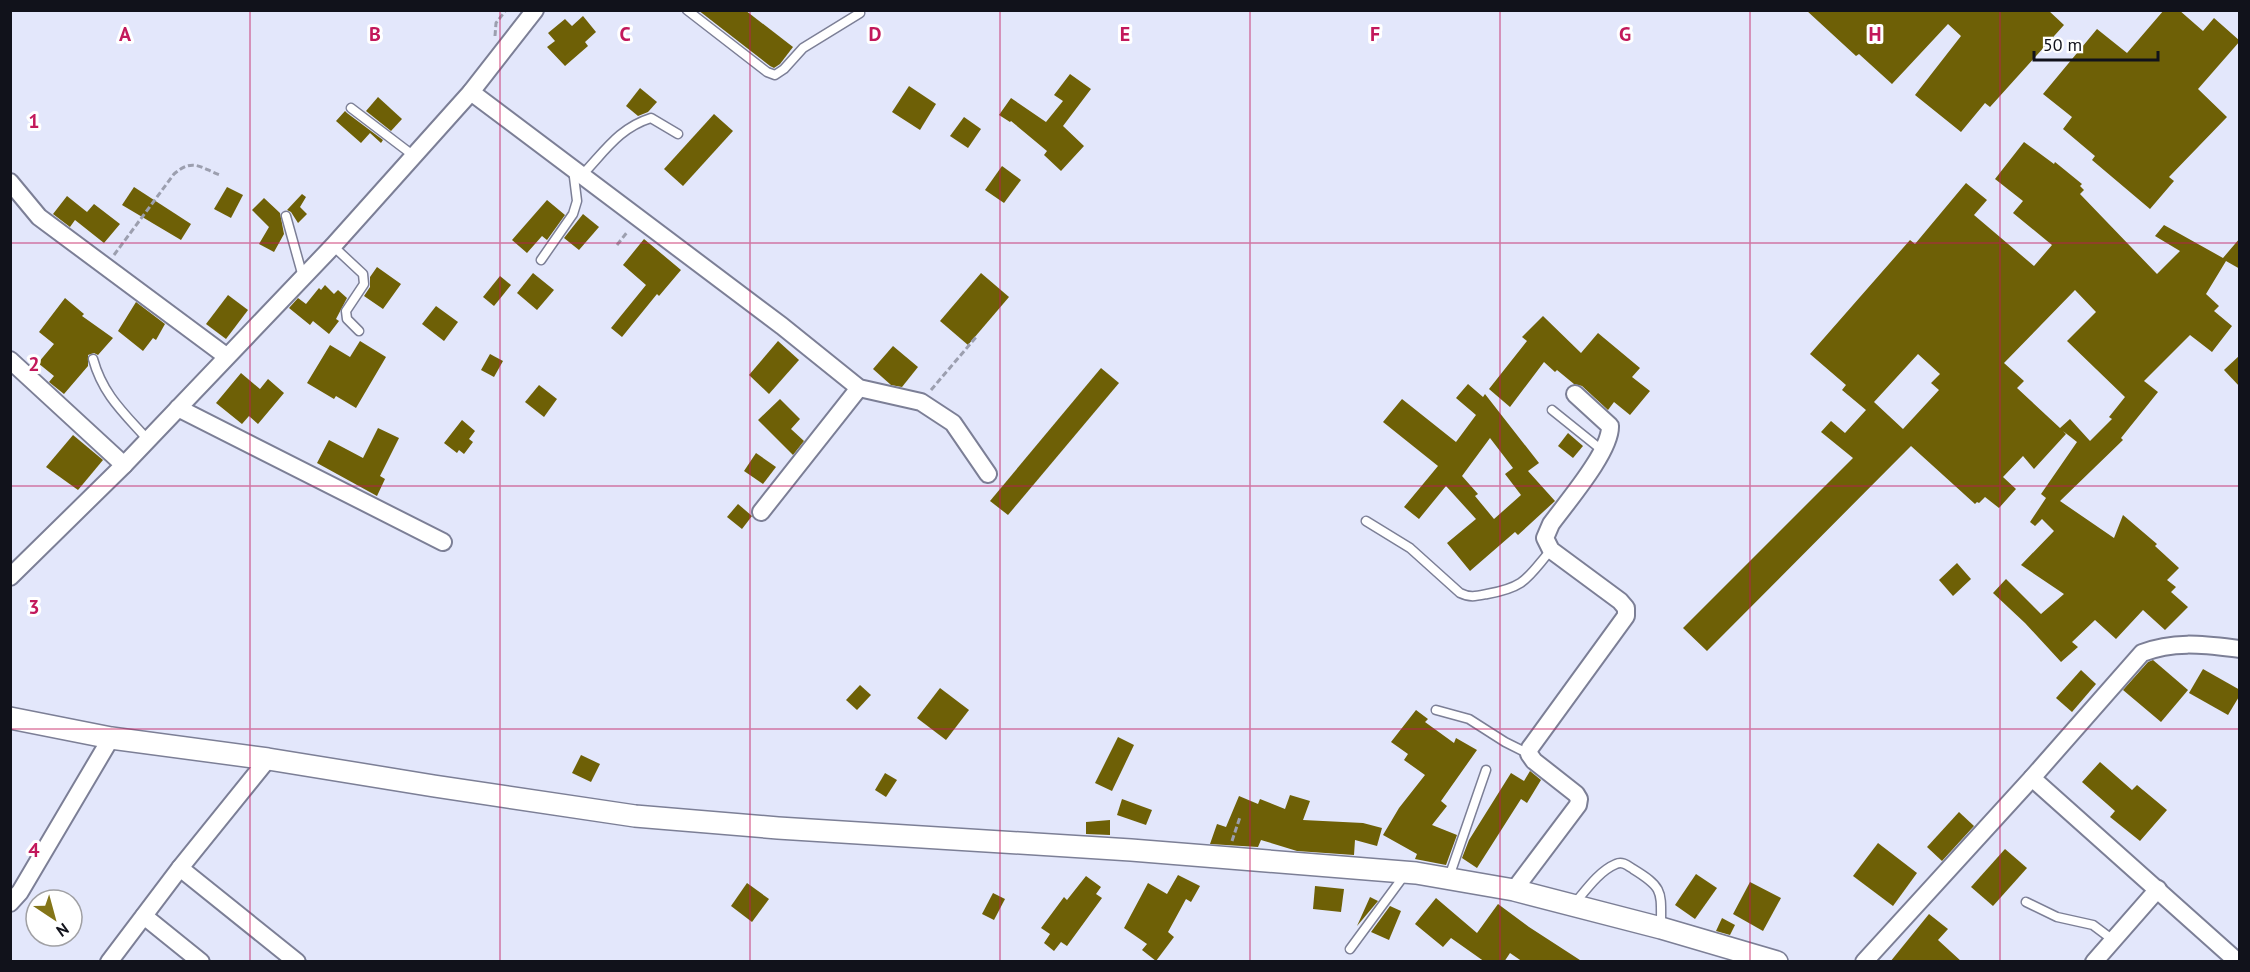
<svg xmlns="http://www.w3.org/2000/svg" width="2250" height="972" viewBox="0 0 2250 972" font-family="'PT Sans',sans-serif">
<rect width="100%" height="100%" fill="#e3e7fb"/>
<!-- building -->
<g fill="#6e6006" fill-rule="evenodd">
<path d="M698 10H745L793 47 780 64 774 68 770 66Z"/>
<path d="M1806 10H2048L2064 25 1990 107 1985 103 1961 132 1915 95 1961 36 1948 24 1892 84 1859 54 1856 56Z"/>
<path d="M2164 10H2179L2203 31 2214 18 2240 41 2198 89 2227 117 2169 177 2174 181 2150 209 2092 160 2095 156 2063 129 2072 117 2043 94 2097 29 2127 53Z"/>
<path d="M583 16 596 32 585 42 588 46 565 66 547 47 555 41 548 33 565 19 572 26Z"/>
<path d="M1070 74 1091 89 1063 126 1084 146 1061 171 1044 155 1047 151 1011 121 1010 122 999 115 1011 98 1046 122 1063 101 1054 95Z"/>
<path d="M909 86 936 104 920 130 892 112Z"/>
<path d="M640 88 657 102 648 112 638 116 626 106Z"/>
<path d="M378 97 402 119 391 131 366 111Z"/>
<path d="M345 111 347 113 383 140 381 143 370 133 361 143 336 121Z"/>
<path d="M714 114 733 131 683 186 664 169Z"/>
<path d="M964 117 981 129 968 148 950 136Z"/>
<path d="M2024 142 2054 164 2055 162 2082 184 2080 186 2084 190 2080 194 2157 274 2180 251 2155 236 2164 225 2223 258 2240 238V269L2226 261 2206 294 2219 306 2214 311 2232 326 2212 352 2190 335 2144 381 2158 392 2121 438 2123 440 2060 501 2114 538 2123 515 2157 544 2155 546 2179 568 2167 580 2176 587 2171 592 2188 607 2165 630 2143 610 2116 639 2095 620 2072 642 2078 647 2061 662 2025 623 1993 593 2006 579 2041 614 2064 594 2021 565 2054 531 2042 519 2035 526 2030 522 2046 498 2041 494 2077 442 2063 431 2066 434 2034 469 2023 456 2003 477 2016 489 1999 508 1985 497 1979 503 1977 502 1975 504 1911 446 1707 651 1683 628 1853 458 1821 432 1831 421 1845 433 1866 410 1842 390 1846 385 1810 354 1910 240 1915 244 1966 183 1987 200 1974 215 2034 266 2052 245 2013 213 2023 201 1995 179ZM2075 290 2096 312 2067 341 2125 397 2109 417 2112 419 2090 441 2070 419 2060 428 2017 388 2024 381 2004 363ZM1918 354 1940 374 1931 383 1939 390 1903 429 1874 402Z"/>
<path d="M1002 166 1021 180 1004 203 985 190Z"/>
<path d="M134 187 191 224 181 240 122 205Z"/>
<path d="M227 187 243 195 231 218 214 209Z"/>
<path d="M302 194 306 197 300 207 307 214 298 223 291 212 287 210Z"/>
<path d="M67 196 87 212 94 204 120 224 104 243 75 220 70 227 53 214Z"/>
<path d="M264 198 280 213 284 234 274 252 259 244 269 227 252 210Z"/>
<path d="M547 200 565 215 547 240 542 236 527 253 512 240Z"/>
<path d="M583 214 599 227 579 250 564 238Z"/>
<path d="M644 239 681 270 659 296 657 294 622 337 611 328 646 285 623 265Z"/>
<path d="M377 267 401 284 383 309 364 296 370 287V277Z"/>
<path d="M533 273 554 290 537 310 517 293Z"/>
<path d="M981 273 1009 297 968 345 940 321Z"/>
<path d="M500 276 511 285 494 306 483 297Z"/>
<path d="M325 285 334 294 338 290 347 298 336 319 339 321 329 334 313 321 310 325 289 308 298 298 306 304 319 288 321 290Z"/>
<path d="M228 295 248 310 226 339 206 324Z"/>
<path d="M65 298 84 314 82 316 113 338 98 355 94 353 88 355V366L64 394 49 382 54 376 38 363 54 344 39 332Z"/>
<path d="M136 302 165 324 156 340 153 338 143 351 118 331Z"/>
<path d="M436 306 458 322 444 341 422 324Z"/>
<path d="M1543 316 1581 353 1598 333 1640 368 1632 377 1650 391 1630 415 1614 402 1608 410 1582 386 1574 384 1557 370 1555 372 1544 362 1510 407 1489 389 1527 341 1522 337Z"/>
<path d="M360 341 386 357 356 408 336 396 334 399 307 383 330 345 350 357Z"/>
<path d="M778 341 799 360 769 394 749 375Z"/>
<path d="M893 346 918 367 902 387 891 385 873 369Z"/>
<path d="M490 354 503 361 494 377 481 370Z"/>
<path d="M2240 355V387L2224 370Z"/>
<path d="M1101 368 1119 383 1008 515 990 501Z"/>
<path d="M241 373 260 389 268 379 284 393 258 424 249 416 242 424 216 403Z"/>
<path d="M1468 384 1483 397 1485 394 1539 463 1528 471 1555 501 1518 535 1515 532 1470 571 1447 543 1476 519 1446 486 1419 519 1404 507 1438 466 1383 422 1402 399 1456 442 1476 415 1456 398ZM1490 438 1513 468 1505 474 1521 495 1494 519 1475 496 1478 494 1462 476Z"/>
<path d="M539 385 557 399 544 417 525 402Z"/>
<path d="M780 399 800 419 791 429 804 441 793 455 758 420Z"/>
<path d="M462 420 475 431 469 439 473 442 464 454 459 450 457 453 444 443Z"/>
<path d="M378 428 399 438 380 476 385 479 377 496 317 463 329 440 363 458Z"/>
<path d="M1568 433 1583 446 1573 458 1558 446Z"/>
<path d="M73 435 103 460 78 490 46 467Z"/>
<path d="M756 453 776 467 763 484 744 471Z"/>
<path d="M738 504 752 516 742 529 727 517Z"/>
<path d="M1957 563 1971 579 1953 596 1939 580Z"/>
<path d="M2153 660 2188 690 2161 722 2123 690 2148 662Z"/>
<path d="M2203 669 2240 690V695L2228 715 2189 693Z"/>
<path d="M2081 670 2096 684 2072 712 2056 698Z"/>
<path d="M860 685 871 695 857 710 846 700Z"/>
<path d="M940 688 969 710 946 740 917 718Z"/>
<path d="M1416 710 1428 719 1425 722 1454 743 1456 738 1477 750 1441 801 1447 806 1432 825 1457 835 1446 865 1415 859 1417 854 1383 835 1399 808 1425 775 1404 760 1408 754 1391 742Z"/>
<path d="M1118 737 1134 745 1112 791 1095 783Z"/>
<path d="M581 755 600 764 591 782 572 773Z"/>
<path d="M2100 762 2132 790 2137 785 2167 810 2140 841 2110 817 2115 811 2082 782Z"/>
<path d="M1530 771 1541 780 1527 803 1521 799 1477 868 1462 858 1469 840 1511 773 1524 781Z"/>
<path d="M885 773 897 780 886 797 875 790Z"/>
<path d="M1290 795 1310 801 1303 820 1363 823 1382 828 1377 846 1355 840 1354 855 1297 851 1261 840 1258 847 1210 844 1217 824 1226 827 1239 796 1258 804 1260 799 1285 809Z"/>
<path d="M1122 799 1152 810 1146 825 1117 815Z"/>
<path d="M1959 812 1974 826 1942 861 1927 847Z"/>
<path d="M1110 820V835L1086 834V822Z"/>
<path d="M1878 843 1917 873 1893 906 1853 876Z"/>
<path d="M2005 849 2027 868 1993 906 1971 887Z"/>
<path d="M1696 874 1717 888 1695 919 1675 905Z"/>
<path d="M1178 875 1200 886 1191 902 1186 899 1168 932 1174 937 1156 961 1142 950 1147 944 1124 928 1148 883 1167 894Z"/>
<path d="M1086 876 1101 887 1096 894 1102 898 1067 946 1061 942 1054 951 1044 943 1050 934 1041 928 1064 897 1067 900Z"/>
<path d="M1750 882 1781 898 1763 931 1733 914Z"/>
<path d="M747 883 769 899 752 922 731 906Z"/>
<path d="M1315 886 1344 889 1341 912 1313 909Z"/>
<path d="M993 893 1005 899 994 920 982 914Z"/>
<path d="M1370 897 1378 901 1357 926 1366 906Z"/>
<path d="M1436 898 1477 933 1498 904 1529 927 1583 962H1523L1510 953 1504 962H1485L1451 938 1443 947 1415 924Z"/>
<path d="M1390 906 1401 911 1389 940 1371 932Z"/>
<path d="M1929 914 1948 929 1938 940 1962 962H1890Z"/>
<path d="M1722 918 1735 925 1730 935 1716 931Z"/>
</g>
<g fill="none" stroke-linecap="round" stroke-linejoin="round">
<!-- service casing -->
<g stroke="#7c7f96" stroke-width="11">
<g id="service">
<path d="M687 10 767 72 775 75 784 69 803 48 860 13"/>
<path d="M351 108 414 156"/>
<path d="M582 175C605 151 619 128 651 118L678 134"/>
<path d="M286 216 303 277"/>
<path d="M333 246 363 274 364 284 346 311 347 319 359 331"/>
<path d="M541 260 573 214 577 201 573 169"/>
<path d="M93 359C103 395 124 413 148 440"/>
<path d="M1552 410 1603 451"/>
<path d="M1366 521 1410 548 1460 593C1470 598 1477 596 1487 594 1526 587 1527 578 1551 550"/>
<path d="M1436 710 1469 719 1505 742 1529 754"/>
<path d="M1449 877 1486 770"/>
<path d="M2026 902 2057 917 2093 925 2113 940"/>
<path d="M1575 903C1586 890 1599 871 1616 864 1622 861 1627 865 1633 869 1664 888 1661 891 1661 926"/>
<path d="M1350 949 1406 873"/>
</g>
</g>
<!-- minor casing -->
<g stroke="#7c7f96" stroke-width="20">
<g id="minor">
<path d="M471 92 782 326 859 388 921 402 953 423 988 474"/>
<path d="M10 182 39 217 226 356"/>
<path d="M10 360 124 465"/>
<path d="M178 408 443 542"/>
<path d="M761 512 859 388"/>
<path d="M10 577 124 465 333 246 471 92 535 10"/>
<path d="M2032 778 2238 962"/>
<path d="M180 868 297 962"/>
<path d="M1514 890 1578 805 1579 799 1576 794 1534 761 1529 754 1530 748 1626 616V608L1620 601 1551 550 1545 538 1551 524C1567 502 1611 451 1610 426L1575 394"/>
<path d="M10 903 20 892 111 738"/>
<path d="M144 916 201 962"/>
<path d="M109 962 180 868 268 759"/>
<path d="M1864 962 2032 778 2142 653C2175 640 2206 645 2240 649"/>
<path d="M2094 962 2158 889"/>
</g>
</g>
<!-- tertiary casing -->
<g stroke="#7c7f96" stroke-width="24">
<path id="tertiary" d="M10 718 111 738 268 759 434 786 635 816 778 828 1131 850 1416 873 1514 890 1661 928 1777 962"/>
</g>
<!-- path -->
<g stroke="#9c9faf" stroke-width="3" stroke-dasharray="6 3" stroke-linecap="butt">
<path d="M495 36 496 23 506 10"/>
<path d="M617 245 628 231"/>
<path d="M114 255 174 174C193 158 199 167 220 175"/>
<path d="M931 390 977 336"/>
<path d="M1232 841 1240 817"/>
</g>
<!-- service -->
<use href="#service" stroke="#fff" stroke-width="8"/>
<!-- minor -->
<use href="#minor" stroke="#fff" stroke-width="16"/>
<!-- tertiary -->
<use href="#tertiary" stroke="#fff" stroke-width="21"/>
</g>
<!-- grid -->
<path fill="none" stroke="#c2185b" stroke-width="1.5" stroke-opacity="0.55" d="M250 10V962M500 10V962M750 10V962M1000 10V962M1250 10V962M1500 10V962M1750 10V962M2000 10V962M10 243H2240M10 486H2240M10 729H2240"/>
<g font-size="20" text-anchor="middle" font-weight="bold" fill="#c2185b" stroke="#fff" stroke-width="6" stroke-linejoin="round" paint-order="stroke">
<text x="125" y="41">A</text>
<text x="375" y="41">B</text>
<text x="625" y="41">C</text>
<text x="875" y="41">D</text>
<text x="1125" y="41">E</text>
<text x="1375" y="41">F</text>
<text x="1625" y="41">G</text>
<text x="1875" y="41">H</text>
<text x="34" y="128">1</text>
<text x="34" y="371">2</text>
<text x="34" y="614">3</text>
<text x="34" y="857">4</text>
</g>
<!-- border -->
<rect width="2250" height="972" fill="none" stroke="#11121b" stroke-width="24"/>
<!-- north arrow -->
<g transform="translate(54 918) rotate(144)"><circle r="28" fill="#ffffff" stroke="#a0a0a4" stroke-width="1.5"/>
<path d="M0-4.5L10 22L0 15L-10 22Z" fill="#847518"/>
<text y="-9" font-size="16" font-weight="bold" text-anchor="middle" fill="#11121b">N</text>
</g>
<!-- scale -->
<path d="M2034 51v9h124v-9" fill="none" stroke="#11121b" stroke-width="3"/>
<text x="2043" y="51" font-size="18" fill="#11121b" stroke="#ffffff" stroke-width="4.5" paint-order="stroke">50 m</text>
</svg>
